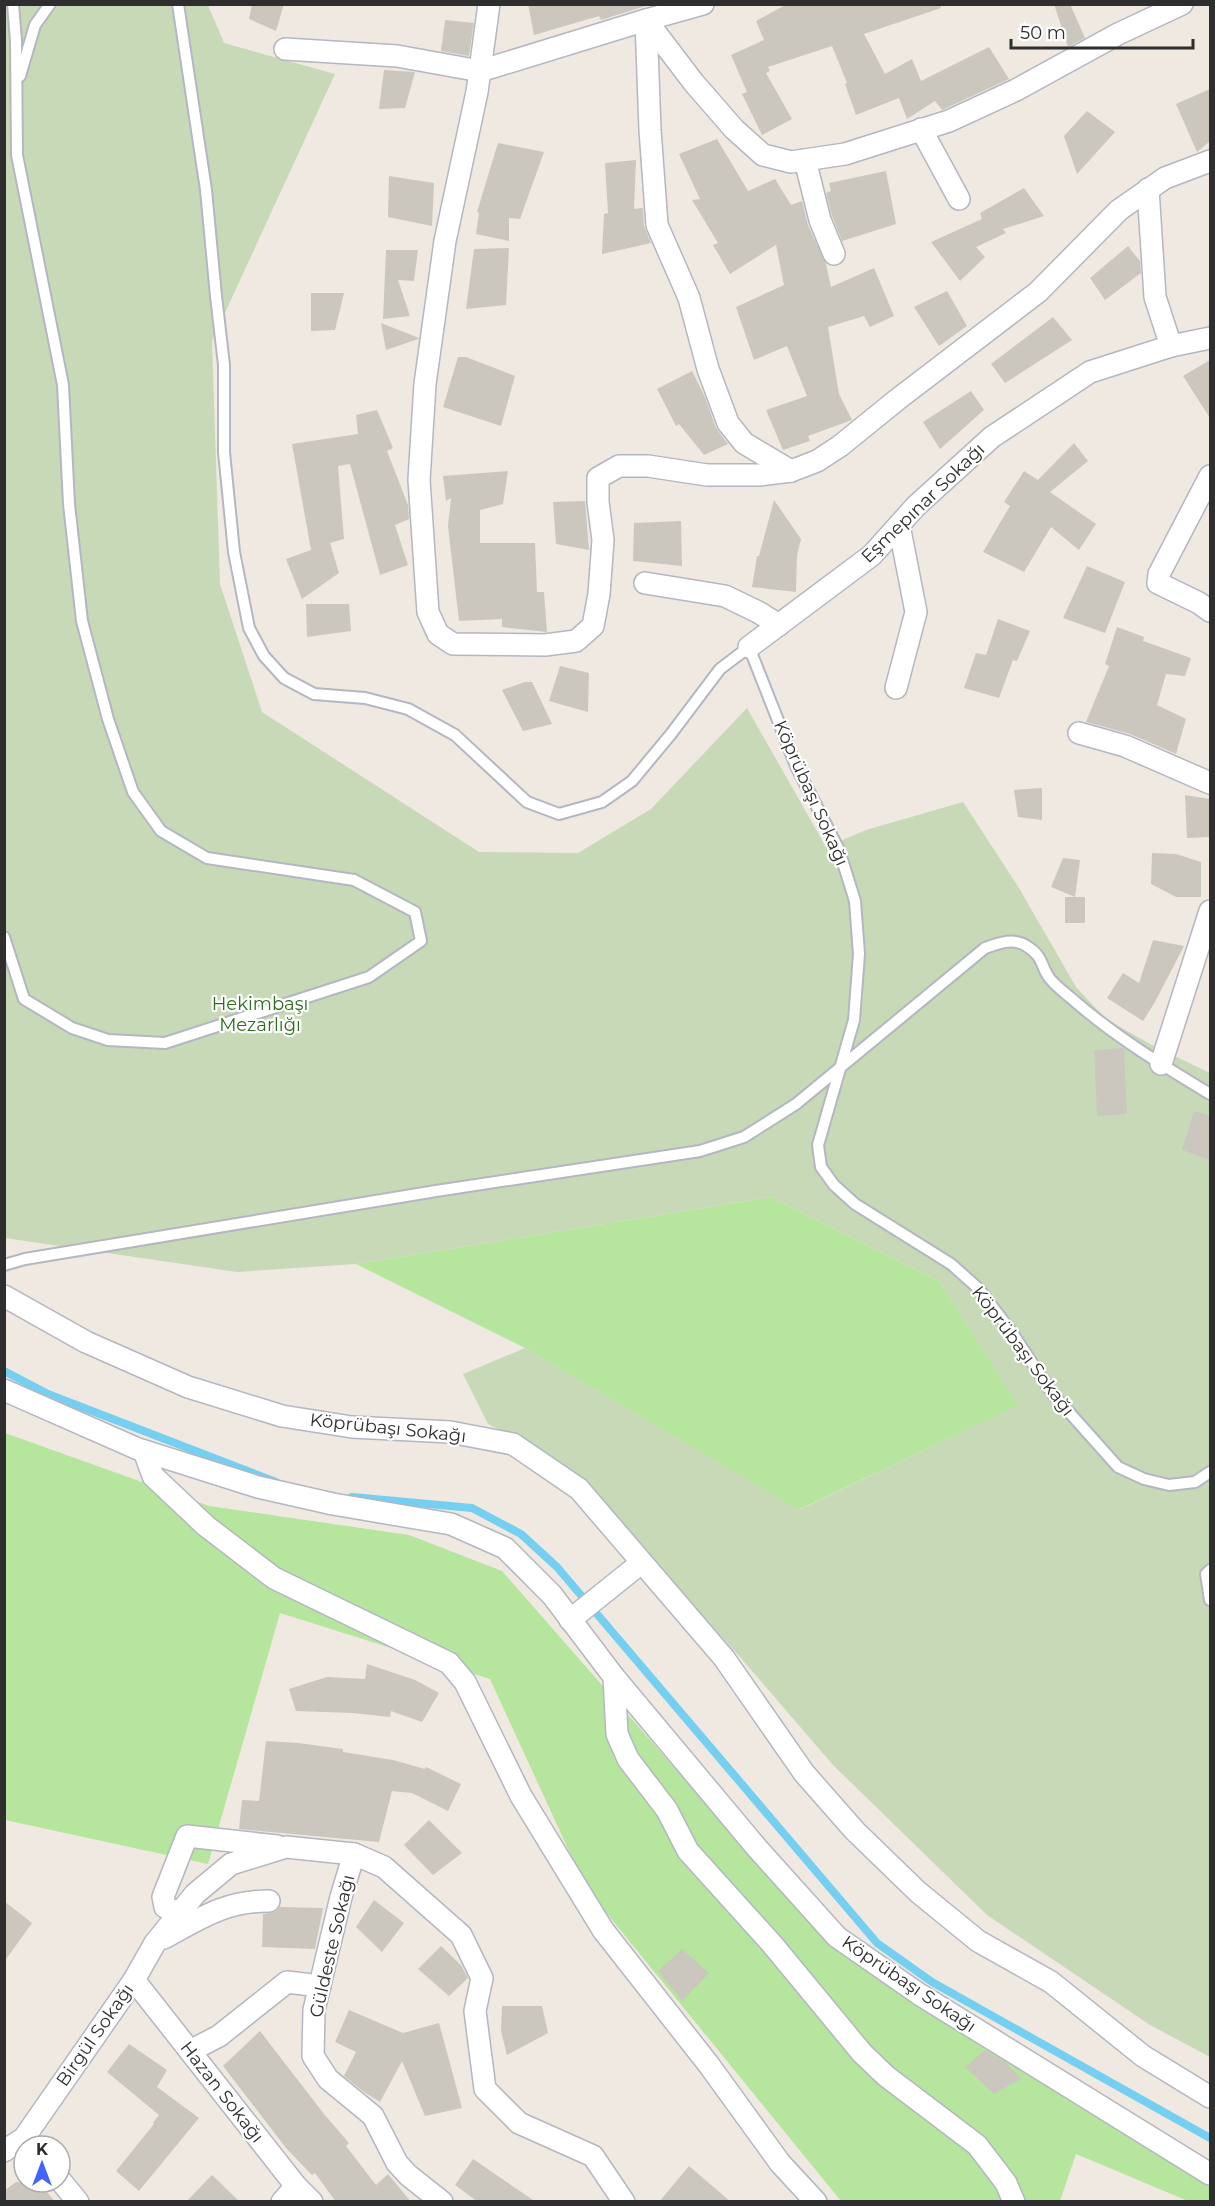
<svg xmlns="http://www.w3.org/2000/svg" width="1215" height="2206" viewBox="0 0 1215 2206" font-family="Montserrat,sans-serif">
<rect width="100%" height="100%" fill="#efe9e1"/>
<!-- green -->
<g fill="#b6e59e">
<path d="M771 1197 939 1281 1019 1405 798 1510 525 1348 356 1264Z"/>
<path d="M5 1433 209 1506 409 1535 502 1571 672 1765 823 1933 980 2044 1210 2172V2201H1188L1076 2154 1060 2201H841L586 1888 490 1679 280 1613 208 1864 5 1820Z"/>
</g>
<!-- cemetery -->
<path fill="#c8d9b8" d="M5 5H208L224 43 335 74 212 341 220 584 262 712 479 852 578 853 651 809 747 708 826 847 866 830 963 802 1019 888 1076 987 1106 1019 1152 1045 1210 1073V2057L1150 2025 987 1915 833 1765 740 1657 595 1497 539 1450 488 1424 463 1374 525 1348 799 1510 1018 1405 939 1281 771 1197 356 1264 237 1272 5 1238Z"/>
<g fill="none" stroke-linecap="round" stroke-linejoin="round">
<!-- stream -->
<g stroke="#75cff0" stroke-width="8">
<path d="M4 1371 48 1394 276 1482"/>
<path d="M352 1497 472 1508 521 1534 557 1567 877 1943 932 1982 1210 2138"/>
</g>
</g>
<!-- building -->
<g fill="#cbc7bf">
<path d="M252 4H284L276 31 249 19Z"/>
<path d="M528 4H652L601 20 599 16 534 35Z"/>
<path d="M787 4H940L941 8 864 34 885 74 912 59 921 81 989 47 1009 79 942 110 935 101 907 119 899 98 856 115 845 84 847 83 832 46 768 67 770 71 766 73 792 119 762 135 742 94 747 92 731 55 764 40 756 21Z"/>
<path d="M1054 4H1070L1085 38 1068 47Z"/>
<path d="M445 20 474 23 469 56 441 51Z"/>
<path d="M384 70 415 72 405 108 379 109Z"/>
<path d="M1210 89V141L1197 152 1176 104Z"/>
<path d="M1087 111 1115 132 1077 174 1064 136Z"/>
<path d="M717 139 748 191 775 179 791 205 802 201 808 225 826 264 831 287 874 268 894 316 870 327 864 316 828 327 839 394 852 420 808 436 810 441 783 450 766 410 807 396 787 346 754 360 736 307 784 285 776 245 730 274 713 245 718 243 692 200 700 199 679 154Z"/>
<path d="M498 143 544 152 520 219 509 218V241L476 234 479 213 477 212Z"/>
<path d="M636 160 634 209 643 208 644 226 651 243 602 254 604 214 608 213 605 163Z"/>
<path d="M886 171 896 224 842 241 832 216 826 193 831 191 829 183Z"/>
<path d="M389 176 434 183 432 226 388 217Z"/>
<path d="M1024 188 1044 216 1003 229 1006 233 976 247 985 257 960 281 931 242 982 219 980 213Z"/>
<path d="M1128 246 1140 261 1141 273 1105 300 1090 278Z"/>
<path d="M509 248 506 305 466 309 474 249Z"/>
<path d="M386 250H418L414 281 398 280 410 316 383 319Z"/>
<path d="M947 291 967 326 939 346 914 307Z"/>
<path d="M311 293H344L335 330 311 331Z"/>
<path d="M1053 317 1072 340 1005 383 991 364Z"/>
<path d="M381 323 419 338 418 339 386 350Z"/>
<path d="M458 357H466L515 376 501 426 443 407Z"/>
<path d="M1210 360V418L1183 376Z"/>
<path d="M692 371 705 397 716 428 728 444 704 455 679 424 676 426 657 389Z"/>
<path d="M971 391 984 410 940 449 923 422Z"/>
<path d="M377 410 393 448 387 451 408 505 409 519 395 525 408 565 380 575 350 464 338 466 344 539 330 543 339 573 302 599 286 559 311 550 292 444 358 434 356 415Z"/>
<path d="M1074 443 1088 461 1050 492 1096 524 1079 550 1051 527 1024 572 983 552 1010 506 1004 502 1024 471 1038 480Z"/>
<path d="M508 471 503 504 480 510V543H535L537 592H544L547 632 502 627V619L459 621 448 526 451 498 446 501 443 476Z"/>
<path d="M774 500 801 539 797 555 796 592 752 587 757 556H759Z"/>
<path d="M585 501 589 550 556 544 553 502Z"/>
<path d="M681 521 682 566 633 561 634 523Z"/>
<path d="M1087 566 1125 582 1105 633 1063 618Z"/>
<path d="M306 604H349L351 631 307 637Z"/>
<path d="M998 619 1030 631 1017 661 1013 660 999 698 964 688 976 653 986 655Z"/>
<path d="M1117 627 1144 637 1143 641 1191 658 1185 676 1166 674 1157 705 1186 719 1176 754 1130 734 1086 722 1109 666 1105 664Z"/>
<path d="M560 666 589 673 588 712 549 701Z"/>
<path d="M525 682H532L552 724 523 731 502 690Z"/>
<path d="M1042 788V820L1018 817 1014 790Z"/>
<path d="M1185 795 1210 799V837L1187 838Z"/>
<path d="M1152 853 1176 854 1201 862V897H1176L1151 884Z"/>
<path d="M1063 858 1080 860 1075 897 1051 887Z"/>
<rect x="1065" y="897" width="20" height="26"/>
<path d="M1153 940 1184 946 1155 1002 1143 1021 1107 998 1123 973 1139 983Z"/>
<path d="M1124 1048 1127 1114 1097 1116 1094 1050Z"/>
<path d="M1194 1111 1210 1116V1160L1182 1150Z"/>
<path d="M367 1664 415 1680 439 1693 422 1722 391 1711 390 1717 353 1713 296 1711 289 1689 327 1677 365 1679Z"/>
<path d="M266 1741 298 1743 343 1749V1752L393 1760 425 1769 426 1767 461 1784 448 1811 412 1793 392 1791 379 1842 239 1829 242 1800 259 1801Z"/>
<path d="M429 1820 462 1853 433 1875 404 1845Z"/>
<path d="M374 1900 404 1923 382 1952 356 1927Z"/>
<path d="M4 1901 32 1923 4 1962Z"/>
<path d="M280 1907 323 1908 315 1949 262 1947 263 1914 275 1912Z"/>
<path d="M441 1946 461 1965 468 1978 449 1996 418 1969Z"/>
<path d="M682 1949 709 1973 682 2001 658 1971Z"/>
<path d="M502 2006H542L548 2033 507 2055 501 2031Z"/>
<path d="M349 2010 403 2033 439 2023 462 2108 425 2116 402 2061 380 2102 364 2092 344 2076 356 2052 335 2042Z"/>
<path d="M260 2031 324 2114 349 2143 346 2146 376 2185 388 2174 411 2202H336L315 2173 312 2175 286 2148 223 2066Z"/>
<path d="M129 2044 167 2070 157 2087 199 2118 139 2191 116 2171 154 2124 153 2123 159 2115 107 2072Z"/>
<path d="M985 2050 1005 2062 1021 2079 994 2094 965 2067Z"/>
<path d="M473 2159 536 2202H478L455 2185Z"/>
<path d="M689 2166 731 2202H659Z"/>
<path d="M212 2175 240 2202H186Z"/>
<path d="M16 2182H39L55 2202H4V2191Z"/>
</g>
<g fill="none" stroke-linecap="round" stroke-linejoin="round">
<!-- lane casing -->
<g stroke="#b4b7c1" stroke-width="14">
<g id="lane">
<path d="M178 4 206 190 216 296 224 365V452L234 552 249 628 264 656 284 678 314 694 365 698 408 709 455 735 527 802 559 814 602 802 632 781 671 734 720 669 749 647 796 766 839 850 855 901 859 954 854 1020 818 1145 821 1167 834 1185 855 1204 951 1264 979 1289 1011 1331 1052 1393 1118 1467 1144 1479 1169 1485 1195 1482 1210 1472"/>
<path d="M20 76 35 25 50 4"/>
<path d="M4 937 24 999 72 1028 108 1040 165 1043 369 977 421 941 415 912 354 880 207 858 161 831 133 792 108 719 82 621 69 504 63 385 17 155 16 41 13 4"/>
<path d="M4 1265 25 1259 436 1191 700 1151 744 1137 796 1104 985 948C999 943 1015 937 1028 947 1043 957 1040 963 1048 976 1053 984 1064 992 1071 998 1114 1036 1162 1065 1210 1094"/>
<path d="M1210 1570 1206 1574 1210 1600"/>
</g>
</g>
<!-- street casing -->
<g stroke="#b4b7c1" stroke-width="24">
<g id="street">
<path d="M489 4 477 92 445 241 425 384 419 480 428 612 438 634 453 644 545 645 576 641 593 626 599 594 603 540 598 502V478L619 466H648L707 475H760L791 471 817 461 840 446 898 399 1038 292 1119 210 1165 178 1210 161"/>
<path d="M703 4 646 20 650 130 657 225 689 298 708 369 728 423 744 443 791 471"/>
<path d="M285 49 397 56 480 71 646 20 694 83 734 129 763 155 791 162 845 154 949 121 1016 90 1118 34 1182 4"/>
<path d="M921 129 959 199"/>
<path d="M805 160 820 220 834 254"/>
<path d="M1148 189 1155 297 1171 346"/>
<path d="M1210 476 1159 574 1158 583 1199 603 1210 611"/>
<path d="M645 583 725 596 758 612 779 625"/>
<path d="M749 647 872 555 916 506 992 437 1090 372 1171 346 1210 338"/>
<path d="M896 688 916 612 899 525"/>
<path d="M1079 733 1125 746 1210 783"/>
<path d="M1161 1064 1210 911"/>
<path d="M4 1296 86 1342 188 1387 282 1416 352 1427 450 1432 513 1444 579 1489 724 1658 804 1773 855 1831 918 1892 978 1941 1051 1982 1143 2056 1210 2097"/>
<path d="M4 1390 138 1449 258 1487 333 1504 451 1524 505 1548 552 1595 614 1677 757 1848 837 1937 919 1994 1210 2174"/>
<path d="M144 1451 153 1476 206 1526 274 1578 449 1663 465 1682 521 1796 603 1930 709 2065 780 2163 816 2202"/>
<path d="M570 1620 641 1563"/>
<path d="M614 1677 617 1734 628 1759 667 1810 688 1851 772 1944 862 2053 886 2076 977 2145 1006 2183 1014 2202"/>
<path d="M354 1854 341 1897 314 2010 313 2056 328 2079 373 2116 397 2163 408 2175 442 2202"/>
<path d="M179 1914 165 1907 163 1897 187 1836 277 1846"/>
<path d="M164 1938C201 1918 225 1901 269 1901"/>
<path d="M134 1980 296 2186 312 2202"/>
<path d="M190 2051 219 2036 287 1982 320 1986"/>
<path d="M4 2151 24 2138 134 1980 155 1943 195 1894 231 1864 286 1847 354 1854 384 1867 461 1935 482 1978 475 2011 485 2089 519 2123 593 2156 624 2202"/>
<path d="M60 2180 78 2202"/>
<path d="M282 2202 296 2186"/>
</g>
</g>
<!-- lane -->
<use href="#lane" stroke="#fff" stroke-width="10"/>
<!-- street -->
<use href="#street" stroke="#fff" stroke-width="21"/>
</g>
<g text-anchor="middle" stroke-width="4.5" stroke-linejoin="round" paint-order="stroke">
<!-- street labels -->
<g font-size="18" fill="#2e2e2e" stroke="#fff">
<text transform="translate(923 503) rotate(-44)" y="6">Eşmepınar Sokağı</text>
<text transform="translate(811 793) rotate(66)" y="6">Köprübaşı Sokağı</text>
<text transform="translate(1023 1351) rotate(53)" y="6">Köprübaşı Sokağı</text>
<text transform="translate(388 1428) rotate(6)" y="6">Köprübaşı Sokağı</text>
<text transform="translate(332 1946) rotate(-77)" y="6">Güldeste Sokağı</text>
<text transform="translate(909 1984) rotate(34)" y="6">Köprübaşı Sokağı</text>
<text transform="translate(95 2035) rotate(-55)" y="6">Birgül Sokağı</text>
<text transform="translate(222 2092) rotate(52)" y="6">Hazan Sokağı</text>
</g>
<!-- park labels -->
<g font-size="18" fill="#2c6e1b" stroke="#fff">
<text x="260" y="1010">Hekimbaşı<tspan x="260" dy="21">Mezarlığı</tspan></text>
</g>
</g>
<!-- border -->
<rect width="1215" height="2206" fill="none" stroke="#2e2e2e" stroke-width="12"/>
<!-- north arrow -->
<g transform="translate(42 2164)"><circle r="28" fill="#ffffff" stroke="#ababab" stroke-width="1.5"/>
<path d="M0-4.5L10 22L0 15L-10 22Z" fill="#4264fb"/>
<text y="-9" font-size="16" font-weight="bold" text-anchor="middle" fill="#2e2e2e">K</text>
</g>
<!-- scale -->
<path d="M1011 39v9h182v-9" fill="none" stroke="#2e2e2e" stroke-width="3"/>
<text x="1020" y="39" font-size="18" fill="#2e2e2e" stroke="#ffffff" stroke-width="4.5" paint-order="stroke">50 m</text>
</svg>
